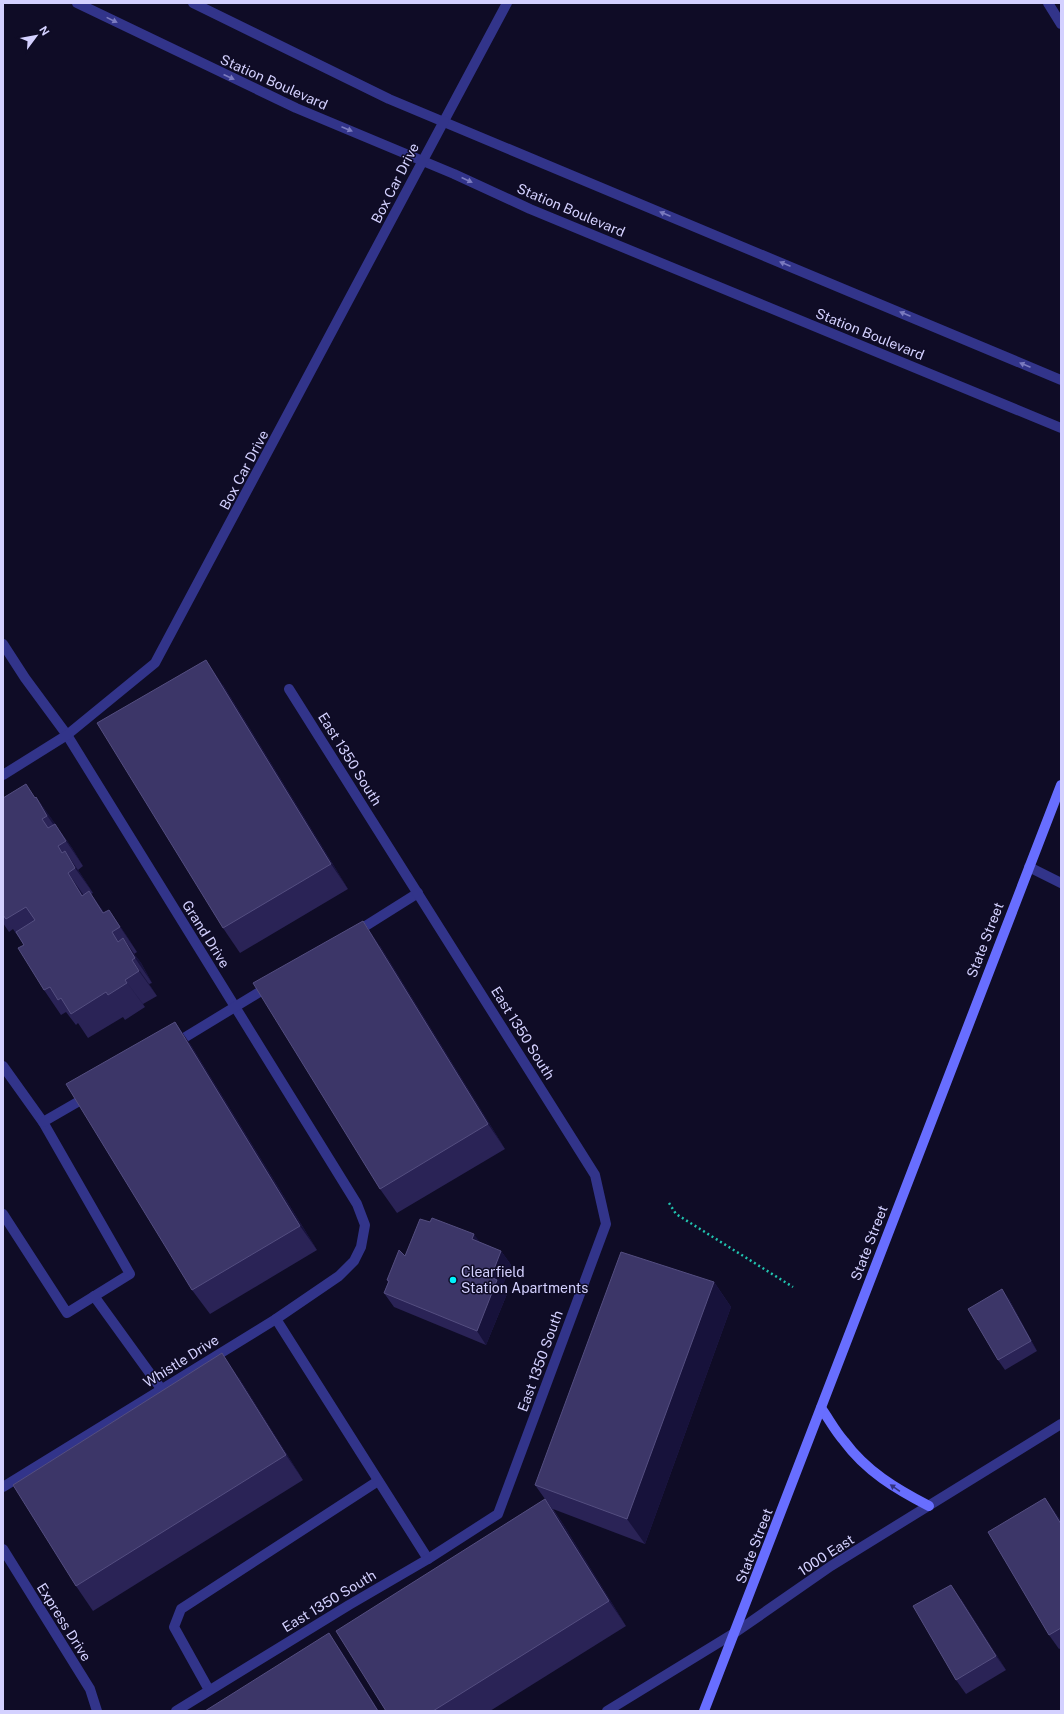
<svg xmlns="http://www.w3.org/2000/svg" width="1064" height="1714" viewBox="0 0 1064 1714" font-family="'Public Sans',sans-serif">
<rect width="100%" height="100%" fill="#0f0c26"/>
<g fill="none" stroke-linecap="round" stroke-linejoin="round">
<!-- path -->
<path stroke="#21c3af" stroke-width="2.5" stroke-dasharray="2 3" stroke-linecap="butt" d="M669 1203 676 1214 793 1287"/>
<!-- service -->
<g stroke="#32348a" stroke-width="10">
<path d="M444 121 507 3"/>
<path d="M1029 867 1061 883"/>
<path d="M94 1296 162 1390"/>
<path d="M209 1690 174 1627 181 1609 378 1481"/>
</g>
<!-- minor -->
<g stroke="#32348a" stroke-width="10">
<path d="M77 3 296 108 454 174 530 209 1061 428"/>
<path d="M193 3 389 99 1061 380"/>
<path d="M1048 3 1061 24"/>
<path d="M3 644 25 678 67 735 357 1204 365 1225 361 1247 354 1261 339 1276 276 1319 3 1487"/>
<path d="M3 775 67 735 155 663 444 121"/>
<path d="M356 932 418 893"/>
<path d="M174 1044 271 985"/>
<path d="M3 1066 43 1122 130 1274 67 1313 3 1214"/>
<path d="M43 1122 88 1096"/>
<path d="M276 1319 428 1559"/>
<path d="M3 1549 90 1689 97 1711"/>
<path d="M176 1711 349 1605 428 1559 498 1514 606 1224 595 1175 289 689"/>
</g>
<!-- tertiary -->
<path stroke="#32348a" stroke-width="10" d="M607 1711 736 1632 831 1566 1061 1424"/>
<!-- secondary -->
<g stroke="#686eff" stroke-width="10">
<path d="M821 1408C829 1419 835 1431 844 1441 866 1471 896 1489 929 1506"/>
<path d="M704 1711 1061 785"/>
</g>
</g>
<!-- wall -->
<g fill="#2a2356">
<path d="M223 685 348 889 240 953 223 928Z"/>
<path d="M36 797 72 848 83 866 78 870 93 893 91 894 104 913 109 910 126 935 137 952 134 954 141 963 152 983 149 984 157 996 143 1004 145 1007 125 1020 123 1017 88 1038 78 1023 76 1025 66 1012 61 1015 44 990 22 942 13 929 9 932 3 923V798H35Z"/>
<path d="M380 946 505 1149 397 1213 380 1189Z"/>
<path d="M175 1022 192 1047 317 1250 210 1314 192 1290Z"/>
<path d="M479 1242 501 1251 511 1265 502 1287 507 1294 486 1345 394 1307 384 1293 388 1282 387 1280 405 1256Z"/>
<path d="M714 1282 731 1307 645 1544 553 1509 563 1524 626 1626 490 1711H386L545 1499 535 1485Z"/>
<path d="M1009 1299 1037 1351 1005 1370 998 1360Z"/>
<path d="M239 1378 303 1480 93 1611 76 1586Z"/>
<path d="M1045 1498 1061 1521V1648L1059 1649 1049 1635Z"/>
<path d="M961 1599 1006 1670 966 1694 956 1680Z"/>
</g>
<!-- shaded-wall -->
<g fill="#17123b">
<path d="M206 660 223 685 348 889 331 864Z"/>
<path d="M26 784 41 806 36 797 54 822 64 840 35 798Z"/>
<path d="M55 824 72 848 83 866 66 841Z"/>
<path d="M65 851 82 876 93 893 75 868Z"/>
<path d="M68 873 85 897 82 896Z"/>
<path d="M89 891 107 916 103 913Z"/>
<path d="M109 910 126 935 137 952 120 927Z"/>
<path d="M363 921 380 946 505 1149 488 1124Z"/>
<path d="M123 938 141 963 152 983 135 958Z"/>
<path d="M132 960 149 984 157 996 139 971Z"/>
<path d="M125 980 143 1004 145 1007Z"/>
<path d="M175 1022 192 1047 317 1250 300 1226Z"/>
<path d="M474 1234 484 1248 472 1239Z"/>
<path d="M501 1251 511 1265 502 1287 507 1294 486 1345 477 1331 491 1277Z"/>
<path d="M714 1282 731 1307 645 1544 627 1519Z"/>
<path d="M1002 1289 1009 1299 1037 1351 1031 1341Z"/>
<path d="M222 1353 239 1378 303 1480 286 1455Z"/>
<path d="M1045 1498 1055 1512 1061 1521V1524Z"/>
<path d="M545 1499 563 1524 626 1626 609 1601Z"/>
<path d="M951 1585 961 1599 1006 1670 996 1656Z"/>
<path d="M329 1633 346 1658 379 1711H378Z"/>
</g>
<!-- building -->
<g fill="#3c3668" stroke="#544e80">
<path d="M206 660 331 864 223 928 97 723Z"/>
<path d="M26 784 35 798 36 797 47 816 42 819 48 828 55 824 66 841 58 846 62 853 65 851 75 868 68 873 82 896 89 891 103 913 109 910 120 927 112 932 118 942 123 938 135 958 132 960 139 971 125 980 127 983 108 995 106 992 71 1014 61 998 58 1000 50 987 44 990 18 948 24 945 16 932 35 920 26 907 6 919 3 915V798Z"/>
<path d="M363 921 488 1124 380 1189 253 983Z"/>
<path d="M175 1022 300 1226 192 1290 66 1084Z"/>
<path d="M432 1218 474 1234 472 1239 501 1251 491 1277 497 1280 477 1331 384 1293 389 1281 387 1280 399 1250 405 1256 420 1219 430 1222Z"/>
<path d="M621 1252 714 1282 627 1519 535 1485Z"/>
<path d="M1002 1289 1031 1341 998 1360 968 1309Z"/>
<path d="M222 1353 286 1455 76 1586 13 1485Z"/>
<path d="M1045 1498 1061 1524V1628L1049 1635 988 1532Z"/>
<path d="M545 1499 609 1601 433 1711H386L336 1631Z"/>
<path d="M951 1585 996 1656 956 1680 913 1606Z"/>
<path d="M329 1633 378 1711H205Z"/>
</g>
<!-- one-way arrows -->
<defs><path id="oneway-solid" d="M-6-.8H1V-3.2L6.5 0L1 3.2V.8H-6Z"/></defs>
<g fill="#7b7bbf">
<use href="#oneway-solid" transform="translate(112 20) rotate(26)"/>
<use href="#oneway-solid" transform="translate(229 77) rotate(25)"/>
<use href="#oneway-solid" transform="translate(347 129) rotate(23)"/>
<use href="#oneway-solid" transform="translate(467 180) rotate(25)"/>
<use href="#oneway-solid" transform="translate(665 214) rotate(-157)"/>
<use href="#oneway-solid" transform="translate(785 264) rotate(-157)"/>
<use href="#oneway-solid" transform="translate(905 314) rotate(-157)"/>
<use href="#oneway-solid" transform="translate(1025 365) rotate(-157)"/>
</g>
<use fill="#33337d" href="#oneway-solid" transform="translate(895 1488) rotate(-145)"/>
<!-- markers -->
<circle fill="#00f3fc" stroke="#0f0c26" stroke-width="1.5" cx="453" cy="1280" r="4"/>
<g text-anchor="middle" stroke-width="3" stroke-linejoin="round" paint-order="stroke">
<!-- street labels -->
<g font-size="14" fill="#d4d1ff" stroke="#0f0c26">
<text transform="translate(274 82) rotate(24)" y="5">Station Boulevard</text>
<text transform="translate(395 183) rotate(-63)" y="5">Box Car Drive</text>
<text transform="translate(571 210) rotate(23)" y="5">Station Boulevard</text>
<text transform="translate(870 334) rotate(22)" y="5">Station Boulevard</text>
<text transform="translate(244 470) rotate(-62)" y="5">Box Car Drive</text>
<text transform="translate(350 759) rotate(58)" y="5">East 1350 South</text>
<text transform="translate(206 934) rotate(58)" y="5">Grand Drive</text>
<text transform="translate(985 940) rotate(-69)" y="5">State Street</text>
<text transform="translate(523 1033) rotate(58)" y="5">East 1350 South</text>
<text transform="translate(869 1243) rotate(-69)" y="5">State Street</text>
<text transform="translate(181 1361) rotate(-32)" y="5">Whistle Drive</text>
<text transform="translate(540 1361) rotate(-70)" y="5">East 1350 South</text>
<text transform="translate(754 1546) rotate(-69)" y="5">State Street</text>
<text transform="translate(826 1555) rotate(-33)" y="5">1000 East</text>
<text transform="translate(329 1601) rotate(-31)" y="5">East 1350 South</text>
<text transform="translate(64 1622) rotate(58)" y="5">Express Drive</text>
</g>
<!-- poi labels -->
<g font-size="14" fill="#d4d1ff" stroke="#0f0c26" text-anchor="start">
<text x="461" y="1277">Clearfield<tspan x="461" dy="16">Station Apartments</tspan></text>
</g>
</g>
<!-- border -->
<rect width="1064" height="1714" fill="none" stroke="#d4d1ff" stroke-width="8"/>
<!-- north arrow -->
<g transform="translate(36 36) rotate(58)" stroke="#0f0c26" stroke-width="3" paint-order="stroke">
<path d="M0-3L7 15L0 10L-7 15Z" fill="#d4d1ff"/>
<text y="-6" font-size="11" font-weight="bold" text-anchor="middle" fill="#d4d1ff">N</text>
</g>
</svg>
